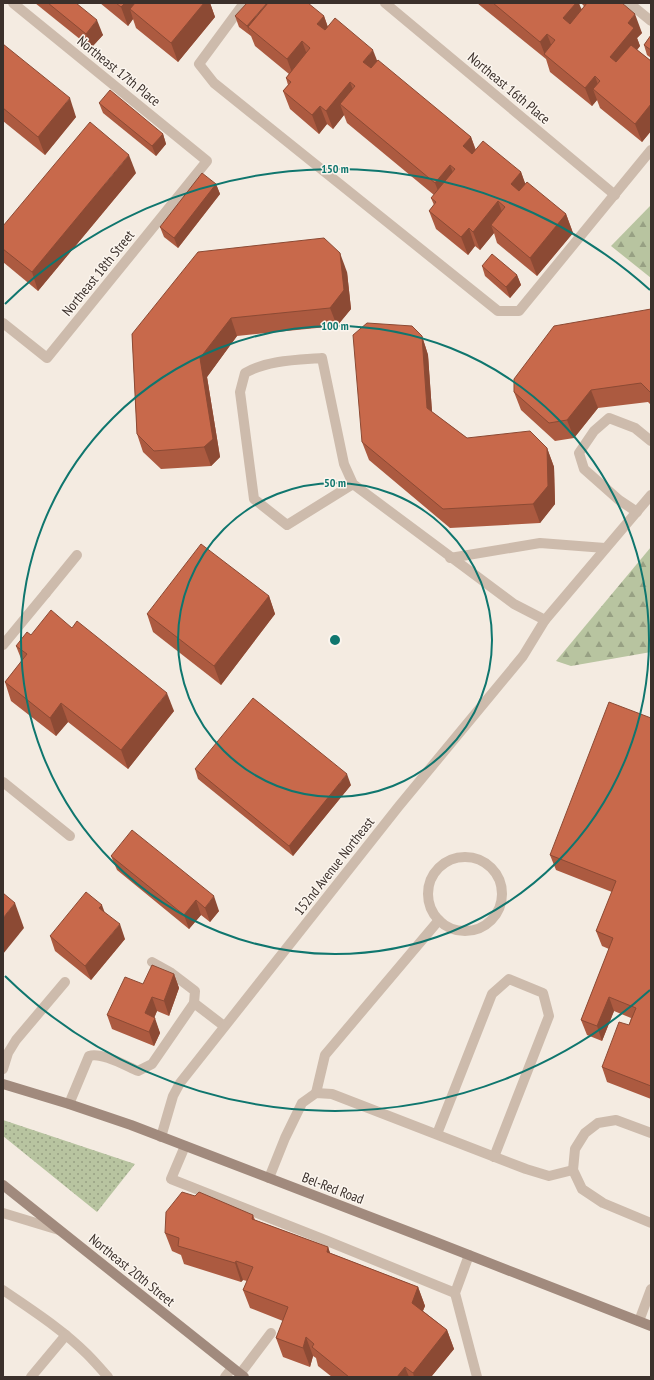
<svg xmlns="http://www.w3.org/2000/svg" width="654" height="1380" viewBox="0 0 654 1380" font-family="'PT Sans Narrow',sans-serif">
<defs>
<pattern id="grass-dots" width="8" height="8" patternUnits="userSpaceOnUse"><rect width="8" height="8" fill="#b8c4a0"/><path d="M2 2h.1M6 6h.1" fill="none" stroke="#97a083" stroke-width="1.8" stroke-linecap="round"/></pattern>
<pattern id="forest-firs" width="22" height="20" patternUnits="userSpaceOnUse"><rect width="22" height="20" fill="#b8c4a0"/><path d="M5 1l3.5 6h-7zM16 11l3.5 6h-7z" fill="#97a083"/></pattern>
</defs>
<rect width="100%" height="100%" fill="#f4ebe1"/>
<!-- grass -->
<path fill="url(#grass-dots)" d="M3 1120 135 1164 97 1212 3 1136Z"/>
<!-- forest -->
<g fill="url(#forest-firs)">
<path d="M651 205V278L611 246Z"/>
<path d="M651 547V652L571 666 556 661Z"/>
</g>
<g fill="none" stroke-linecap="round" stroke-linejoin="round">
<!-- service -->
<g stroke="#cdbbac" stroke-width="10">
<path d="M244 3 199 64 214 83 498 311H519L651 150"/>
<path d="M629 3 651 21"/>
<path d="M353 484 287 525 254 499 240 392 245 373C268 360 297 360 322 358L344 464 353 484 514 604 545 620 651 495"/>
<path d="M637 512 619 500 584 469 579 453 594 431 609 418 635 428 651 441"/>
<path d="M450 558 540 543 605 548"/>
<path d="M46 593 77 555"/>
<path d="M3 782 70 836"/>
<circle cx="465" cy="894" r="37"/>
<path d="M194 1003 224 1026"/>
<path d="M3 1069 8 1053 16 1040 65 982"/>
<path d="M316 1093 325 1055 439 920"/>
<path d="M69 1104 89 1056C102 1052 126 1066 138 1071L152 1064 194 1003 195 991 170 972 152 962"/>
<path d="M651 1133 616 1120 598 1123 585 1133 575 1149 573 1170 582 1189 603 1203 651 1223"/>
<path d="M437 1134 492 994 509 979 543 993 549 1016 494 1157"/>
<path d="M185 1146 171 1179 325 1240 455 1293"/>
<path d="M269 1178 285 1138 302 1103 316 1093 332 1094 526 1169 549 1176 573 1170"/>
<path d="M469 1255 455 1293 477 1377"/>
<path d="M3 1290C32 1310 62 1329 87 1354 94 1361 101 1369 108 1377"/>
<path d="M639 1321 651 1289"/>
<path d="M240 1374 271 1333"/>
<path d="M31 1377 66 1335"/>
<path d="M225 1377 232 1368"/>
</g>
<!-- minor -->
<g stroke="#cdbbac" stroke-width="10">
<path d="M385 3 615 195"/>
<path d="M3 323 47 358 207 161 13 3"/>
<path d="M3 645 46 593"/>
<path d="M161 1137 173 1096 180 1083 399 806 523 656 545 620"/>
</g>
<!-- tertiary -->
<path stroke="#cdbbac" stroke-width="10" d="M3 1213 59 1230"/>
<!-- secondary -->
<g stroke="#a18a7d" stroke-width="10">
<path d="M3 1084 69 1104 131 1125 433 1241 651 1326"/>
<path d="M3 1185 244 1377"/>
</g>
</g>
<!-- wall -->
<g fill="#ac5a40">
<path d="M35 3H76L103 35 91 48Z"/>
<path d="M100 3H210L215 17 178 62 136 28 133 19 128 26Z"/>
<path d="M477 3H576L582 9 584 6 581 3H622L642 33 637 38 640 46 637 50 651 61V131L642 142 600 108 597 100 592 106 550 72 546 59Z"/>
<path d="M235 16H324L328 27 377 61 471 137 476 150 521 172 525 184 566 214 573 233 537 276 497 243 494 233 480 250 475 246 468 255 436 229 429 211 434 205 431 198 434 195 347 123 344 115 333 129 327 124 319 134 290 109 283 91 288 85 286 78 289 74 255 46 251 36 239 27Z"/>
<path d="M651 35V58L647 55 644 45Z"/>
<path d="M3 44 76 117 45 155 3 121Z"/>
<path d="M99 103 163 134 166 144 156 156 103 113Z"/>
<path d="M136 173 38 291 3 262V226Z"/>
<path d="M216 184 220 194 178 248 164 237 160 227Z"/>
<path d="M482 266 517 275 521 285 510 298 485 276Z"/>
<path d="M347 272 351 309 337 326 237 336 207 377 220 457 211 466 161 469 143 452 137 434 132 334Z"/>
<path d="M651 309V405L648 402 598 408 574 438 555 441 521 410 514 392Z"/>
<path d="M422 336 428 355 432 412 467 438 547 448 554 467 555 504 540 523 450 528 369 460 362 442Z"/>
<path d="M269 596 275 614 221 685 153 632 147 614Z"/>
<path d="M31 635 174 711 128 769 68 722 56 736 11 701 5 682 22 661 16 646Z"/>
<path d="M651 718V1099L607 1082 602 1067 629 1025 631 1018 614 1011 602 1041 587 1035 581 1020 609 949 602 946 596 931 612 892 556 870 550 855Z"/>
<path d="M195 769 351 785 293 856 198 779Z"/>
<path d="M111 856 219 911 210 922 201 915 189 929 117 870Z"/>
<path d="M50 936 125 939 91 980 55 951Z"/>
<path d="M174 974 179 988 169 1016 157 1011 154 1018 160 1033 154 1046 112 1029 107 1015 143 984Z"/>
<path d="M253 1215 255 1220 328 1247 330 1253 418 1287 425 1306 423 1311 447 1330 454 1349 431 1377H332L318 1366 316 1358 313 1356 310 1367 283 1357 276 1338 283 1321 250 1308 243 1290 247 1281 243 1280 241 1282 184 1264 181 1255 172 1251 165 1233Z"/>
</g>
<!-- shaded-wall -->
<g fill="#8c4a34">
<path d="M125 3H134L138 14 130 9 133 19 128 26 121 7Z"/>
<path d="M204 3H210L215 17 178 62 171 43Z"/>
<path d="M267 3H279L248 27 251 36 247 26Z"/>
<path d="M576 3H579L585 19 570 37 563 18Z"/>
<path d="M635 14 642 33 637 38 640 46 616 75 610 57 628 23Z"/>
<path d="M324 16 330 34 317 24Z"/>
<path d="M97 20 103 35 91 48 86 34Z"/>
<path d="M547 34 554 52 545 55 540 42Z"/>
<path d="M302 41 309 60 294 78 287 59Z"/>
<path d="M373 50 380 68 370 81 363 62Z"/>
<path d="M595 76 601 94 593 89 597 100 592 106 585 88Z"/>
<path d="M350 82 357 100 340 104 344 115 333 129 326 111Z"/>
<path d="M70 98 76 117 45 155 38 137Z"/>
<path d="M651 104V131L642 142 635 124Z"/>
<path d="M320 106 327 124 319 134 312 115Z"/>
<path d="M163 134 166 144 156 156 152 146Z"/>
<path d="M471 137 477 155 470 165 463 146Z"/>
<path d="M129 155 136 173 38 291 32 272Z"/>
<path d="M450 165 457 183 442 201 435 183Z"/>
<path d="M521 172 528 191 518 203 511 184Z"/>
<path d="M216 184 220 194 178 248 174 238Z"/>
<path d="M498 201 505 220 491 225 494 233 480 250 473 232Z"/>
<path d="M566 214 573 233 537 276 530 258Z"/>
<path d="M469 228 475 246 468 255 461 237Z"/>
<path d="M340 253 347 272 351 309 337 326 330 308Z"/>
<path d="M517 275 521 285 510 298 506 287Z"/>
<path d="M231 318 237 336 207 377 220 457 211 466 204 447 200 358Z"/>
<path d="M422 336 428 355 433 426 427 408Z"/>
<path d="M591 390 598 408 574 438 567 420Z"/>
<path d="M547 448 554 467 555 504 540 523 533 504Z"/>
<path d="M269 596 275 614 221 685 214 666Z"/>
<path d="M167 693 174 711 128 769 121 750Z"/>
<path d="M61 703 68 722 56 736 50 718Z"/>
<path d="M347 774 351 785 293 856 289 846Z"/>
<path d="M214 896 219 911 210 922 205 908Z"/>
<path d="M196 900 201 915 189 929 184 915Z"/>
<path d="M15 903 24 928 3 954V918Z"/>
<path d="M102 905 107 919 99 908Z"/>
<path d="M120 924 125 939 91 980 85 966Z"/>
<path d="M174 974 179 988 169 1016 164 1001Z"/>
<path d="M152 997 157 1011 150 1028 145 1013Z"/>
<path d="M609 997 614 1011 602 1041 597 1026Z"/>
<path d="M155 1018 160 1033 154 1046 149 1032Z"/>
<path d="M328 1247 334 1265 327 1252Z"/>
<path d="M236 1261 243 1280 241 1282 235 1263Z"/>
<path d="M418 1287 425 1306 418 1321 412 1303Z"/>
<path d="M447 1330 454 1349 431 1377H414L413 1373Z"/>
<path d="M306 1337 313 1356 310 1367 303 1348Z"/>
<path d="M405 1367 409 1377H397Z"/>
</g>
<!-- building -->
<g fill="#c8694b" stroke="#8c4a34">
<path d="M48 3H76L97 20 86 34Z"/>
<path d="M116 3H125L121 7Z"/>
<path d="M135 3H204L171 43 130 9Z"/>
<path d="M247 3H267L247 26 235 16Z"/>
<path d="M268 3H308L324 16 317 24 325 30 335 18 373 50 363 62 371 68 378 60 471 137 463 146 472 154 483 141 521 172 511 184 519 191 527 182 566 214 530 258 491 225 505 207 498 201 473 232 469 228 461 237 429 211 436 202 431 198 455 169 450 165 435 183 340 104 355 86 350 82 326 111 320 106 312 115 283 91 291 82 286 78 310 48 302 41 287 59 248 27Z"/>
<path d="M493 3H576L563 18 570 24 587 3H622L635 14 628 23 634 28 610 57 616 62 631 45 651 61V104L635 124 593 89 600 81 595 76 585 88 544 54 555 40 547 34 540 42Z"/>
<path d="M651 35V50L644 45Z"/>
<path d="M3 44 70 98 38 137 3 108Z"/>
<path d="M110 90 163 134 152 146 99 103Z"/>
<path d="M90 122 129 155 32 272 3 249V226Z"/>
<path d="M202 173 216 184 174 238 160 227Z"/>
<path d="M324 238 340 253 344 290 330 308 231 318 200 358 213 439 204 447 154 451 137 434 132 334 198 252Z"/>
<path d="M492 254 517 275 506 287 482 266Z"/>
<path d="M651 309V393L641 383 591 390 567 420 549 423 514 392V379L554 326Z"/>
<path d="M367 323 412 326 422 336 427 408 467 438 530 431 547 448 548 486 533 504 443 509 362 442 353 335Z"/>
<path d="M201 544 269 596 214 666 147 614Z"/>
<path d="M51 610 72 628 77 621 167 693 121 750 61 703 50 718 5 682 27 654 16 646 27 632 31 635Z"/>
<path d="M253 698 347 774 289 846 195 769Z"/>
<path d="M609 702 651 718V1086L602 1067 619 1022 629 1025 636 1008 609 997 597 1026 581 1020 613 938 596 931 616 881 550 855Z"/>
<path d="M132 830 214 896 205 908 196 900 184 915 111 856Z"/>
<path d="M86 892 102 905 99 908 120 924 85 966 50 936Z"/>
<path d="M3 893 15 903 3 918Z"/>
<path d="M152 965 174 974 164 1001 152 997 145 1013 155 1018 149 1032 107 1015 125 977 143 984Z"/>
<path d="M182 1192 195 1196 199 1192 253 1215 252 1219 328 1247 327 1252 418 1287 412 1303 447 1330 413 1373 405 1367 397 1377H349L312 1347 314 1344 306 1337 303 1348 276 1338 288 1307 243 1290 253 1267 236 1261 235 1263 178 1246 179 1238 165 1233 166 1212Z"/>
</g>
<!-- distance rings -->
<g fill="none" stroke="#0f766e" stroke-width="2">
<circle cx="335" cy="640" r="157"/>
<circle cx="335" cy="640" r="314"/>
<path d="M650 990A471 471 0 0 1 5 976M5 304A471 471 0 0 1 650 290"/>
</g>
<g text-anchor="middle" stroke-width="3" stroke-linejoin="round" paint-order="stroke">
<!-- street labels -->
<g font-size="14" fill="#3b302b" stroke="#fbf5ee">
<text transform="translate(119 71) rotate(39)" y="5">Northeast 17th Place</text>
<text transform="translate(509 88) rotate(40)" y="5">Northeast 16th Place</text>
<text transform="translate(98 273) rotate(-51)" y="5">Northeast 18th Street</text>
<text transform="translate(334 866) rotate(-52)" y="5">152nd Avenue Northeast</text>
<text transform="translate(333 1188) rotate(21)" y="5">Bel-Red Road</text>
<text transform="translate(132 1270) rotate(39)" y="5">Northeast 20th Street</text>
</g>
</g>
<circle cx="335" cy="640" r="6" fill="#0f766e" stroke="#fbf5ee" stroke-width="2"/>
<g font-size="12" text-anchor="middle" font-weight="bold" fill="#0f766e" stroke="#fbf5ee" stroke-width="3" stroke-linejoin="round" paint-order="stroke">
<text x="335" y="173">150 m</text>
<text x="335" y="330">100 m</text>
<text x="335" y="487">50 m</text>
</g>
<!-- border -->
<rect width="654" height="1380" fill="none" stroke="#3b302b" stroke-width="8"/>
</svg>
